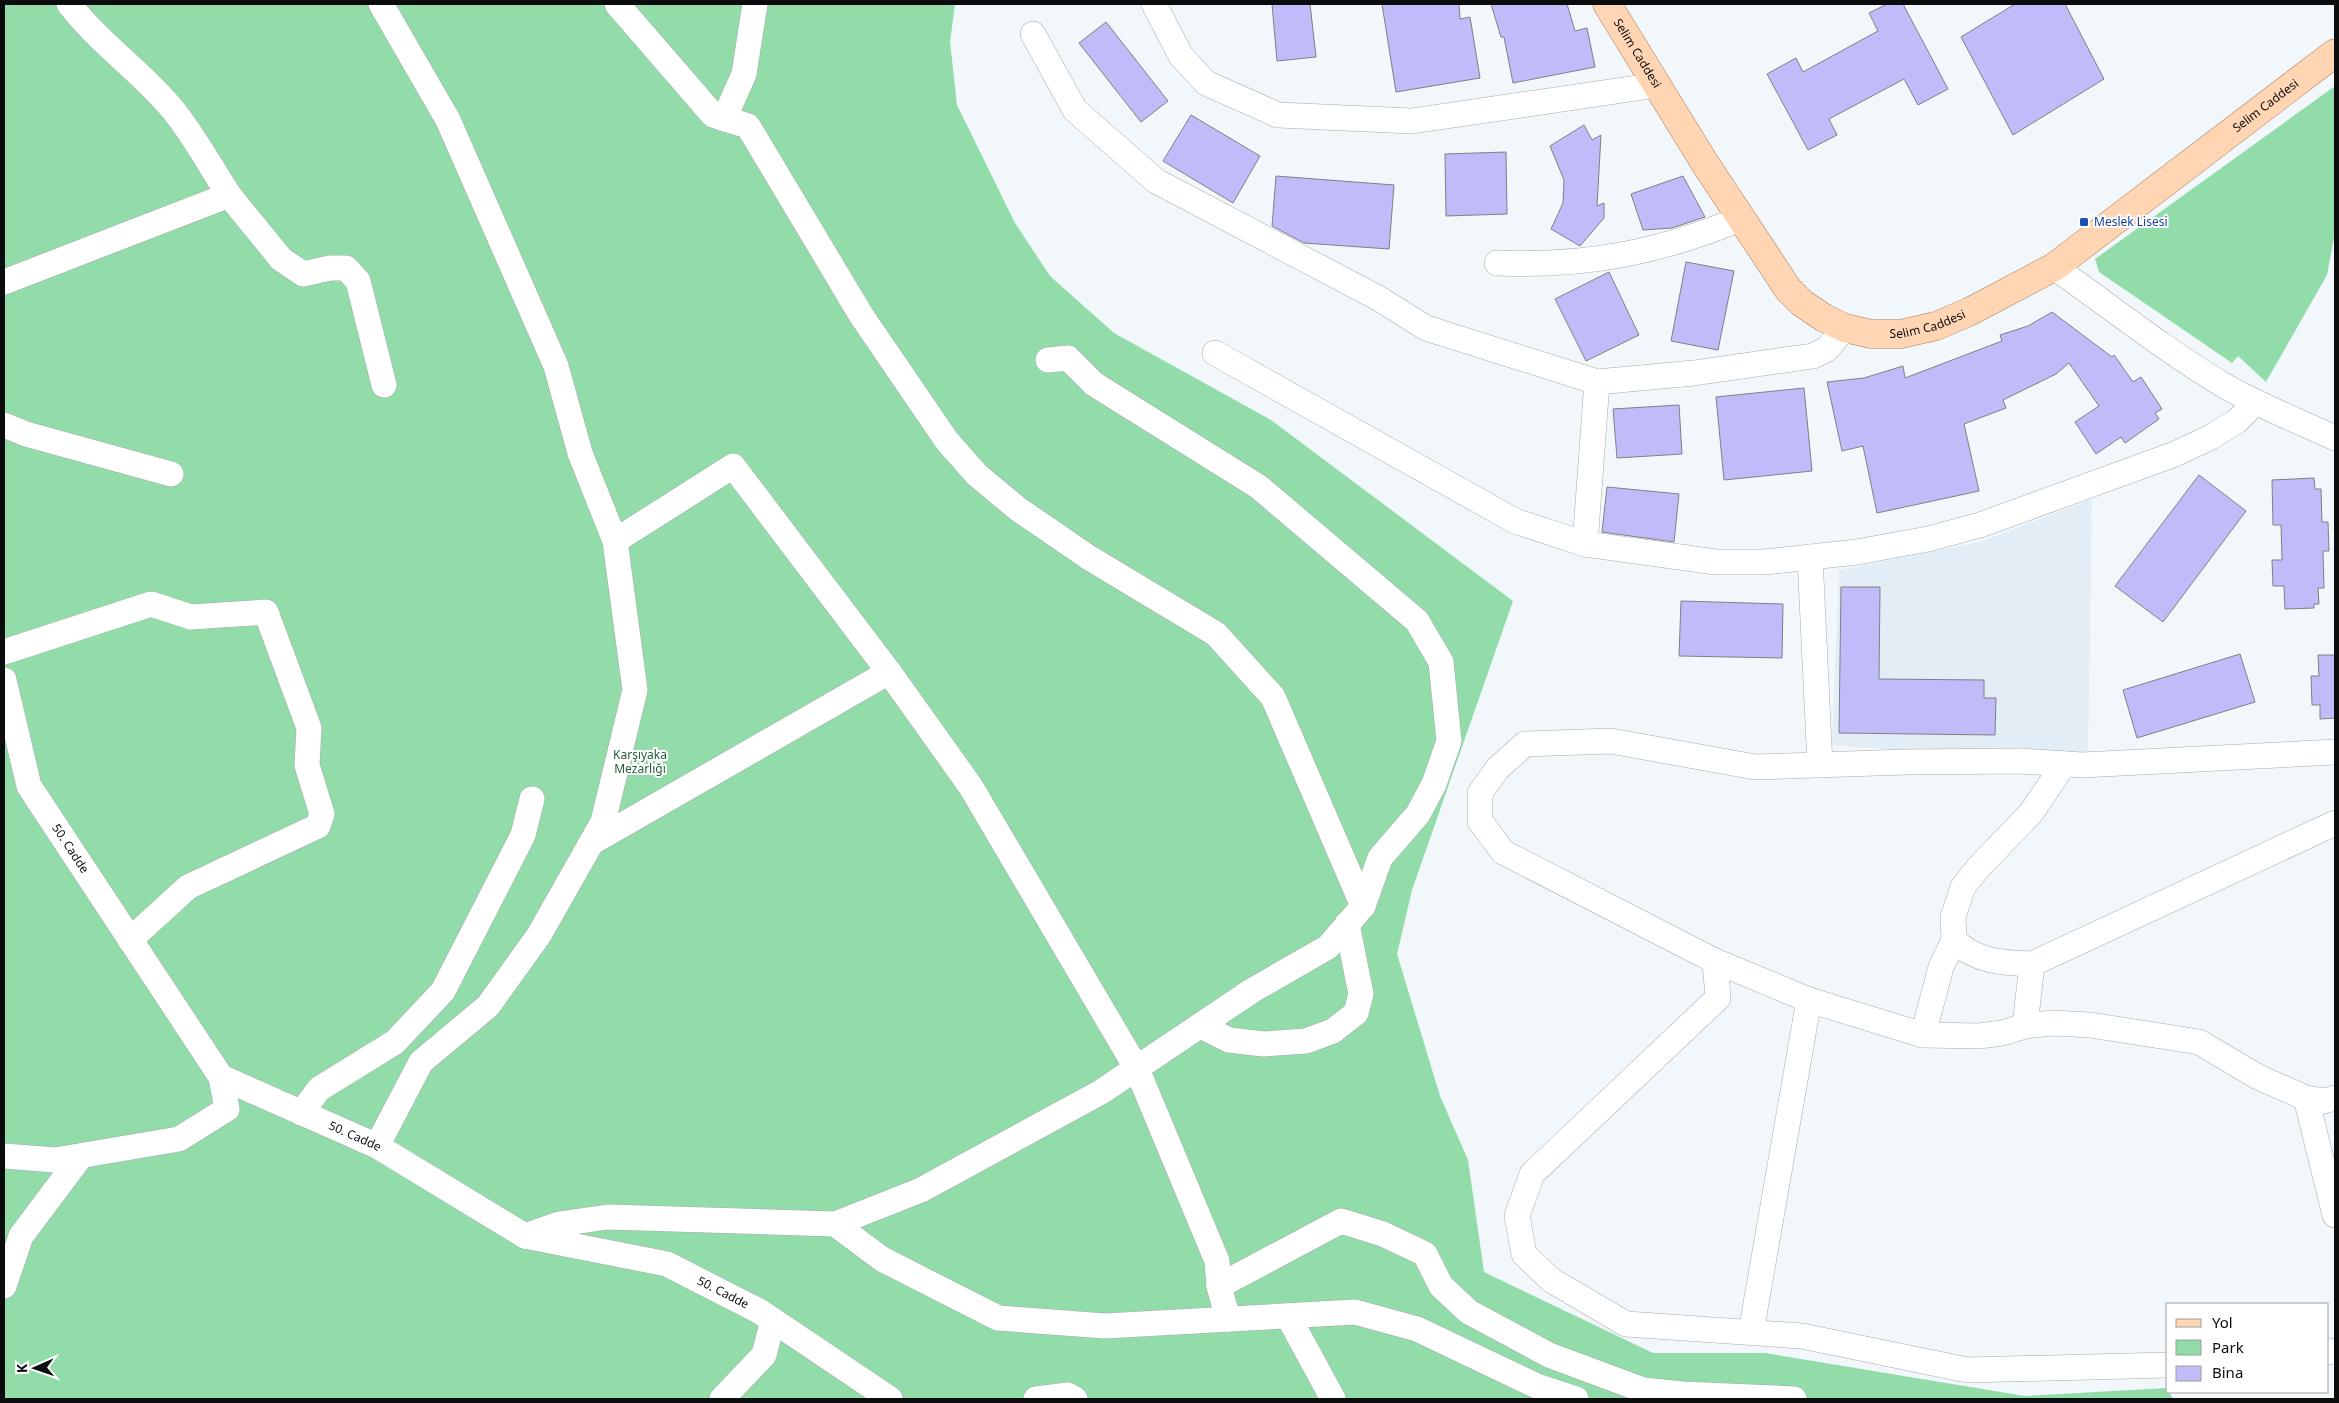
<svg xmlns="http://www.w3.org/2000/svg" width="2339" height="1403" viewBox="0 0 2339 1403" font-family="'Noto Sans',sans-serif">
<rect width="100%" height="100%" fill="#f2f7fb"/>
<!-- built -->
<path fill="#e2edf6" d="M2092 499 2088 754 1931 753 1832 745 1839 570 1980 542Z"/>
<!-- green -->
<g fill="#91dca8">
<path d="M4 4H955L950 42 957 105 1015 223 1050 276 1114 333 1271 420 1513 601 1412 890 1397 954 1440 1096 1468 1160 1484 1272 1653 1353H1765L2025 1396 2167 1388 2173 1399H4Z"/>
<path d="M2335 86V232L2327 275 2266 382 2238 356 2232 363 2099 272 2095 259Z"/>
</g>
<!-- building -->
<g fill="#bfbcf9" stroke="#807f84">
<path d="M1272 4H1310L1316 57 1277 61Z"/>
<path d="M1382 4H1459L1460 19 1470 17 1480 78 1396 92Z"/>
<path d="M1491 4H1567L1575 31 1587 28 1595 67 1513 83 1504 37H1501Z"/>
<path d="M1887 4H1903L1948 89 1918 105 1904 79 1829 119 1837 135 1808 150 1767 74 1796 58 1803 72 1878 31 1869 13Z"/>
<path d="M2015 4H2065L2104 79 2013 135 1961 37Z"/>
<path d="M1106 22 1168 101 1141 122 1079 43Z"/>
<path d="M1191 115 1260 156 1233 203 1163 161Z"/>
<path d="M1584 125 1592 140 1601 135 1597 206 1604 203V218L1580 246 1551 229 1563 203 1564 180 1550 146Z"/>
<path d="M1506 152 1507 214 1446 216 1445 154Z"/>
<path d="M1276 176 1394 185 1389 249 1304 243 1272 226Z"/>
<path d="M1683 176 1705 217 1672 228 1643 230 1631 194Z"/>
<path d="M1686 262 1734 271 1718 350 1671 341Z"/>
<path d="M1609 272 1639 335 1586 361 1555 299Z"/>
<path d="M2052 312 2112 357 2114 355 2133 382 2141 377 2162 409 2155 413 2159 419 2125 443 2121 437 2096 454 2075 422 2099 406 2069 363 2056 374 2003 400 2006 408 1964 424 1979 491 1877 513 1863 446 1842 451 1827 382 1864 378 1903 366 1905 378 2002 341 2000 335 2028 326Z"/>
<path d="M1804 388 1812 471 1724 480 1716 397Z"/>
<path d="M1679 405 1682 454 1617 458 1613 409Z"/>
<path d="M2199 475 2246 511 2163 622 2115 586Z"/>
<path d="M2314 478 2315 489H2321L2322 522H2328L2329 551H2323L2324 588H2318L2319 604H2314V608L2285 609 2284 586H2273L2272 560H2282L2281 525H2273L2272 480Z"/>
<path d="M1607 487 1679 494 1674 542 1602 532Z"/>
<path d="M1841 587H1880L1879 679 1984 680V698H1996L1995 735 1839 733Z"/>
<path d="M1681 601 1783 604 1782 658 1679 656Z"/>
<path d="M2240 654 2255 702 2137 738 2123 690Z"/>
<path d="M2318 655H2335V718L2320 719V705H2312L2311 676H2319Z"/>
</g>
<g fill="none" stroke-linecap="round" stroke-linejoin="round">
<!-- minor casing -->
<g stroke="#a6abae" stroke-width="26">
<g id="minor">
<path d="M1154 4 1181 56 1206 83 1278 115 1412 121 1657 85"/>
<path d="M1033 34 1075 110 1156 181 1378 298 1426 328 1597 382 1694 373 1813 356 1827 349 1845 328"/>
<path d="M724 119 744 74 755 4"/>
<path d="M229 195 281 259 303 274 330 268H346L358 281 384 385"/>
<path d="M1497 263C1585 267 1661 252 1742 218"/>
<path d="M2054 267C2111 307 2166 351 2225 386 2260 406 2298 421 2335 438"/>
<path d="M4 282 229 195C211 167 194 136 174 111 142 72 99 43 69 4"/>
<path d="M1215 353 1515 521 1585 544 1716 562H1765L1857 552 1928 539 1980 525 2175 454 2211 437 2237 421 2256 402"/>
<path d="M1048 360 1068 358 1094 384 1259 487 1417 621 1441 662 1449 741 1434 784 1418 814 1380 858 1363 906"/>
<path d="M4 425 26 434 171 474"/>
<path d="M615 541 733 466 889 672 971 787 1137 1069 1217 1261 1219 1286 1228 1319"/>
<path d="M1585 544 1597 382"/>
<path d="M1810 557 1820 765"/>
<path d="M4 652 151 604 191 617 266 612 309 728 307 765 322 814 318 826 188 887 130 940"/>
<path id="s1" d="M4 680 29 786 221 1077 377 1146 525 1236 667 1264 759 1311 890 1399"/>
<path d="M2335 752 2082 765 2020 761 1907 762 1755 767 1611 741 1525 744 1498 768 1480 793V821L1503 852 1715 961 1809 1000 1923 1035 1979 1036 2002 1033 2025 1026 2053 1023 2090 1025 2199 1042 2258 1077 2306 1098 2324 1101 2335 1098"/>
<path d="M591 843 889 672"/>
<path d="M1715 961 1718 998 1532 1174 1517 1216 1524 1254 1551 1280 1626 1324 1802 1336 1967 1370 2168 1365"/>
<path d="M2032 964C2003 963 1976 962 1954 940L1953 917 1963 887 1978 868 2031 813 2064 764"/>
<path d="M1201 1026 1229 1040 1264 1044 1306 1041 1333 1031 1356 1013 1361 994 1347 924"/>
<path d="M2025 1026 2032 964 2335 823"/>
<path d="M1923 1035 1941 967 1954 940"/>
<path d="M2306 1098 2335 1215"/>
<path d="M301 1113 319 1089 395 1042 443 991 523 835 532 799"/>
<path d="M377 1146 421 1062 488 1006 539 935 603 822 635 690 615 541 580 453 556 366 448 120 381 4"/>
<path d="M4 1156 55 1160 179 1139 227 1109 221 1077"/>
<path d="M835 1224 882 1259 998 1318 1105 1326 1355 1312 1417 1329 1539 1387 1576 1399"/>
<path d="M525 1236 559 1224 608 1217 835 1224 921 1190 1101 1092 1253 990 1328 947 1363 906 1273 697 1216 634 1088 557 1018 509 977 475 947 441 861 315 748 126 713 115 617 4"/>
<path d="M4 1286 21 1236 81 1156"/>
<path d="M1219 1286 1341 1221 1383 1234 1425 1254 1441 1286 1469 1312 1549 1355 1643 1390 1682 1394 1794 1399"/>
<path d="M1288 1316 1333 1399"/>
<path d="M1751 1332 1809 1000"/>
<path d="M2328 1352 2335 1351"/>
<path d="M722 1399 764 1355 773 1320"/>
<path d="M1036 1399 1068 1395 1075 1399"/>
</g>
</g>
<!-- major casing -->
<g stroke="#aa7c58" stroke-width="29">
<g id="major">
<path id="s2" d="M1607 4 1706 165 1788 289 1802 303 1824 318 1845 328 1871 334H1901L1936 326 1969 312 2054 267 2335 53"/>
</g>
</g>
<!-- minor -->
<use href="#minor" stroke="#fff" stroke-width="25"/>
<!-- major -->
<use href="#major" stroke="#ffd5b3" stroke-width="28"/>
</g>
<!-- markers -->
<rect fill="#1a4fb4" stroke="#fff" stroke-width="2" x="2079" y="217" width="10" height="10" rx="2.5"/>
<g text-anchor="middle" stroke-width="4" stroke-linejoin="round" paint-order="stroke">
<!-- street labels -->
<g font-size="12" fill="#0b0c0d" stroke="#fff">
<text dy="4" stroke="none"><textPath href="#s2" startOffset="58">Selim Caddesi</textPath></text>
<text dy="4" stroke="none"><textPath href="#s2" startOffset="898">Selim Caddesi</textPath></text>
<text dy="4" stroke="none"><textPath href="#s2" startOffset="492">Selim Caddesi</textPath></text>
<text dy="4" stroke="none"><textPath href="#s1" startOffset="184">50. Cadde</textPath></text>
<text dy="4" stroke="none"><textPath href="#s1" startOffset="604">50. Cadde</textPath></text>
<text dy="4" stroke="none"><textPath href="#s1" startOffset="1009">50. Cadde</textPath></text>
</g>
<!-- transit labels -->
<g font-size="12" fill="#164399" stroke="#fff" text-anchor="start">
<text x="2094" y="226">Meslek Lisesi</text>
</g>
<!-- park labels -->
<g font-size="12" fill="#245b39" stroke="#fff">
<text x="640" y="759">Karşıyaka<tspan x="640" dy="14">Mezarlığı</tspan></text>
</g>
</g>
<!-- border -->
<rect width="2339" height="1403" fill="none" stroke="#0b0c0d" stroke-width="10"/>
<!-- legend -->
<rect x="2166" y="1303" width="162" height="90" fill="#ffffff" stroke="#9d9e9e"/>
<rect x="2176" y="1319" width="25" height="8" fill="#ffd5b3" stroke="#9d9e9e"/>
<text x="2212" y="1328" font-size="15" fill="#0b0c0d">Yol</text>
<rect x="2176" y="1340" width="25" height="15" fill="#91dca8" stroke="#9d9e9e"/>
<text x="2212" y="1353" font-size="15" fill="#0b0c0d">Park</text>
<rect x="2176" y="1366" width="25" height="15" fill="#bfbcf9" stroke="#9d9e9e"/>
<text x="2212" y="1378" font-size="15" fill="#0b0c0d">Bina</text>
<!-- north arrow -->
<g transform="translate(35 1368) rotate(268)" stroke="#ffffff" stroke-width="4" paint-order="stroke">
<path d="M0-4L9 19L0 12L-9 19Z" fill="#0b0c0d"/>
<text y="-8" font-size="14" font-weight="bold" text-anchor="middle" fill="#0b0c0d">K</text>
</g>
</svg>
